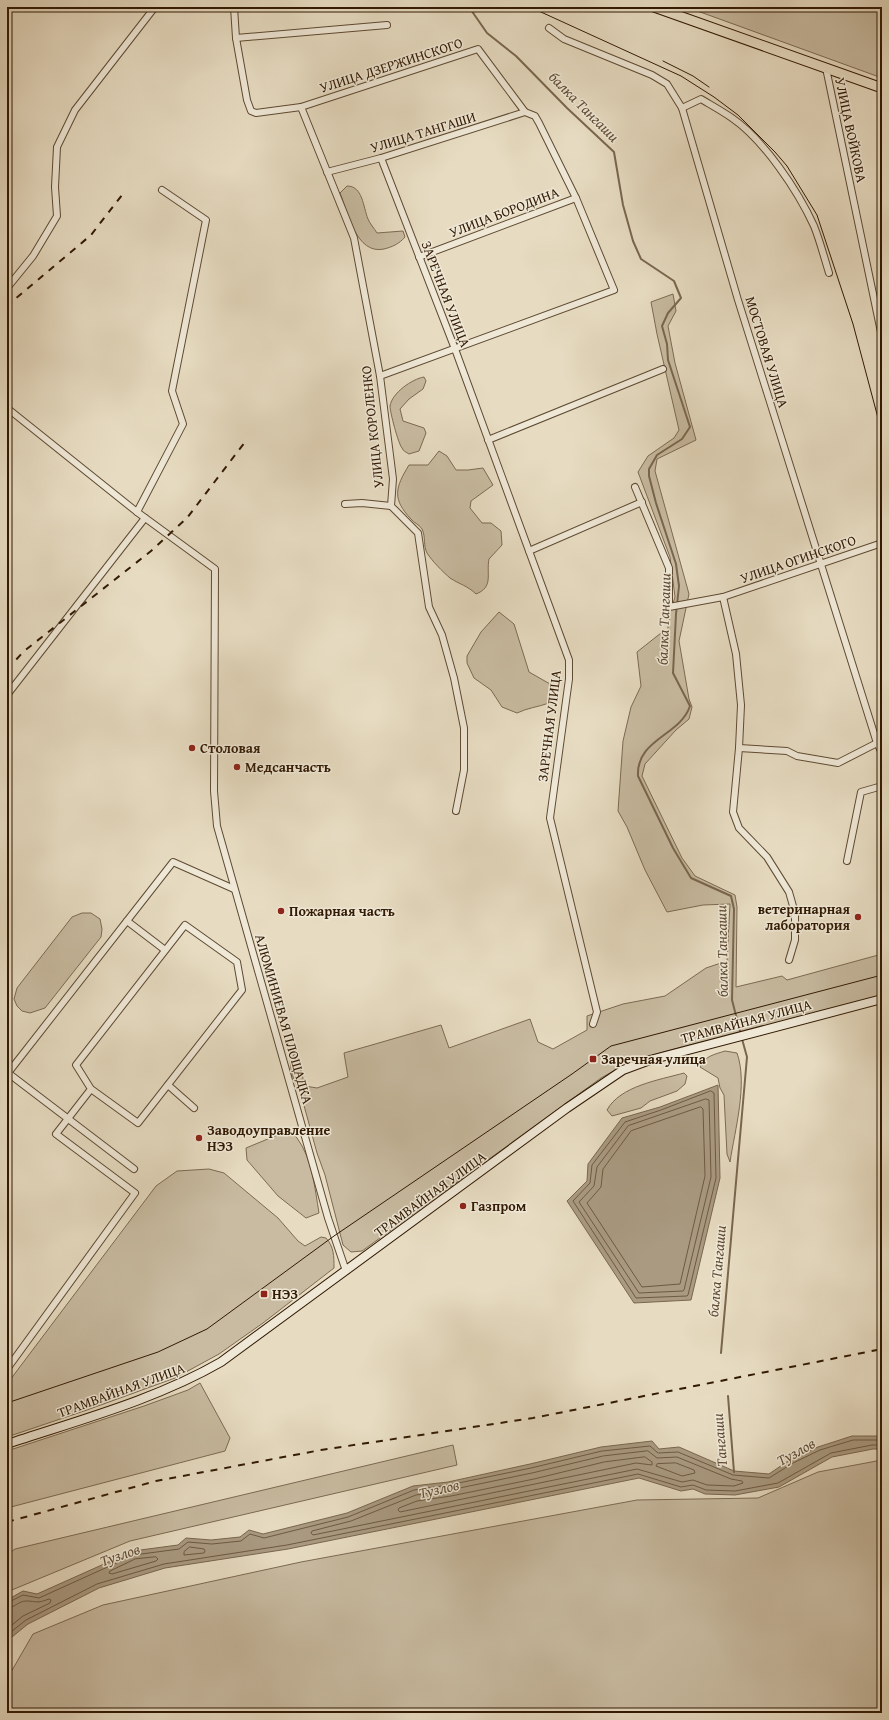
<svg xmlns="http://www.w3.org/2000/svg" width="889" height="1720" viewBox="0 0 889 1720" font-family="'Gentium Book Plus',serif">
<rect width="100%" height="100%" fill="#e7dcc2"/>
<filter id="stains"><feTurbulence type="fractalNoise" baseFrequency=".005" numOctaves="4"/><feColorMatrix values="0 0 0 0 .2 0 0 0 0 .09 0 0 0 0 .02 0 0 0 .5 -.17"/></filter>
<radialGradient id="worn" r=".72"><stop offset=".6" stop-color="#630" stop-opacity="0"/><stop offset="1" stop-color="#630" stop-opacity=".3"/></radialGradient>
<!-- green -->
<g fill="#c8bba1" stroke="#7c6a52">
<path d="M685 7H882V78L703 13Z"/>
<path d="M347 186C363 186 363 207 368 219 370 224 374 228 377 233L403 231 405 237C399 244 392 247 384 249 356 255 348 212 340 193Z"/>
<path d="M673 294 676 311 668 326 675 363 696 440 657 459 655 471 689 594 679 641 689 699 692 707 689 719 676 730 645 764 642 776 682 858 695 876 735 895 737 907 736 987 782 976 787 980 882 954V995C831 1009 780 1023 728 1036 683 1047 642 1054 601 1078L362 1251 351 1252 343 1245 325 1175 317 1153 300 1091 292 1075 290 1061 296 1051 305 1086 317 1088 348 1077 344 1053 441 1025 449 1048 530 1019 538 1042 553 1049 587 1030V1016L623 1004 665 996 706 968 727 961 730 904 703 905 667 912 645 870 627 827 618 811 623 741 631 707 641 686 637 652 661 633 667 634 670 613 675 597 670 557 638 472 648 456 674 438 679 430 657 334 651 302Z"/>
<path d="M424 377 426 381 423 389 409 399 400 409 403 421 424 428 426 433 419 451 409 454C406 452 403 451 402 448 398 443 390 412 390 406 392 393 412 379 424 377Z"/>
<path d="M439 451 447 456 456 470H468L483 468 493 485 471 501 470 508 482 523H491L501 531 502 545 489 559C486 574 494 587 476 594 468 586 459 584 450 578 443 572 432 561 427 553 423 546 426 537 422 529 420 525 414 523 411 519 392 499 395 488 409 465H428Z"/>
<path d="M499 612 514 624 529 672 550 684 551 694 549 703C538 707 527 708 517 713L502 707 491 690 474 678 467 663V656L481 632Z"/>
<path d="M82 913H91L100 919 102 929 101 937 45 1008 30 1013 22 1011 17 1006 14 999 17 988 72 917Z"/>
<path d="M725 1051 737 1053C748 1084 735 1129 730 1162L727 1154 724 1095 720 1088 718 1078 700 1067C704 1056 716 1054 725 1051Z"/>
<path d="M684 1073 687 1076 685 1084 677 1091 650 1101 641 1108 612 1116 607 1110C620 1086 659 1080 684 1073Z"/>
<path d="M287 1131C290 1133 295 1135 297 1138 312 1158 315 1189 319 1213L306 1218 278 1196 247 1160 246 1148Z"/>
<path d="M209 1169 224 1173 278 1218 298 1241 305 1246 321 1237 326 1238C334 1247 334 1256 334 1268L263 1323 219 1354 175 1378 87 1410 7 1437V1384L156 1186 177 1171Z"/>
<path d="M200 1383 230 1438 225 1451 7 1508V1451L144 1406 188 1390Z"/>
<path d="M453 1445 457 1465 130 1541 7 1592V1555L15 1549Z"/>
<path d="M882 1460V1713H7V1679L33 1634 103 1605 301 1562 637 1500 758 1498 818 1472Z"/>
</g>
<!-- water -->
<g fill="#a99a81" stroke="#79664e">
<path d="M718 1085 720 1178 691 1300 634 1303 567 1201 587 1181 588 1164 622 1118 660 1107Z"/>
<path d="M852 1436H882V1449H873L832 1457 779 1487 735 1495 705 1494 693 1489 681 1491 639 1478 288 1549 165 1568 99 1588 28 1624 7 1641V1600L23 1591 37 1594 133 1551 178 1545 186 1538 211 1540 240 1537 249 1530 263 1534 347 1513 413 1486 448 1482 530 1464 601 1447 652 1441 659 1449 679 1447 734 1471 769 1474 791 1459 818 1447Z"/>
</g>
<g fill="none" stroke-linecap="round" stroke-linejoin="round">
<!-- shore -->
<g stroke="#6d5a42" stroke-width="1">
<path d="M711 1091 714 1093 716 1178 688 1295 687 1296 636 1298 573 1201 590 1183 592 1165 625 1122 661 1110Z"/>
<path d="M706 1099 709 1100 711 1177 684 1290 683 1291 639 1293 579 1202 594 1186 597 1167 628 1126Z"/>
<path d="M701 1107 703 1109 705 1176 680 1284 642 1287 587 1203 601 1187 603 1169 631 1131Z"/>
<path d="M648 1451 657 1458 677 1457 731 1479 742 1481 743 1483 734 1486 707 1485 693 1480 682 1482 637 1469 313 1535 311 1533 312 1531 351 1521 416 1495 450 1490 532 1473 603 1456Z"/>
<path d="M645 1457 652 1462V1465L636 1463 400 1512 398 1510 399 1508 417 1501 451 1496 534 1479 604 1462Z"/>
<path d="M676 1463 694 1470 695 1473 682 1476 656 1466 657 1464Z"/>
<path d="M190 1547 204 1549 205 1551 204 1553 184 1555V1552Z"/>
<path d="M156 1557 158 1559 156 1561 112 1574 109 1573 110 1571 135 1559Z"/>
<path d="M7 1603 23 1595 39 1598 134 1555 179 1549 188 1542 212 1544 241 1541 250 1534 264 1538 348 1517 414 1490 449 1485 531 1468 602 1451 650 1446 658 1453 678 1452 733 1475 769 1478 793 1463 820 1450 853 1440H882"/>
<path d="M7 1608C14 1608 19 1601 26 1601 37 1601 36 1604 49 1599L51 1600 50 1603 23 1616 7 1629"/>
<path d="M7 1635 26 1620 97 1584 164 1564 287 1545 638 1474 681 1487 693 1485 706 1490 735 1491 778 1483 831 1453 872 1445H882"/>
</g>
<!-- stream -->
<g stroke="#79664e" stroke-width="2">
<path d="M469 7 487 33 516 56 567 108 614 152 623 205 633 241 641 259 674 281 681 298 668 313 662 326 667 344 668 360 690 427 682 439 657 455 649 469V476L656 503 676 564 679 586 676 614 673 673 690 706C680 736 636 739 638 776L673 848 691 878 731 896 734 909 732 1000 741 1035"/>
<path d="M721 1353 747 1057 742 1039"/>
<path d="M728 1396 734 1472"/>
</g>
<!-- minor casing -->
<g stroke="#5e4a32" stroke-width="8">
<g id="minor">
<path d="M234 7 236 38 247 100 251 111 256 113 301 107 478 49 525 112 535 116 539 123 576 198 614 290 380 376"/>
<path d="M549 28 564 39 652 75 667 84 682 108 738 300 877 743 882 753"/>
<path d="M236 38 387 25"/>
<path d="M826 68 882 337"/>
<path d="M301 107 354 238 380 376 393 479 391 506 418 533 429 607 442 635 454 678 464 728V770L456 811"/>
<path d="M682 108 701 99C711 105 722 111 732 118 764 140 798 191 814 226 820 241 824 257 829 273"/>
<path d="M381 158 455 349 569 660V679L550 818 597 1012 593 1024"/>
<path d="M327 172 381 158 525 112"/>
<path d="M162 190 206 220 172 391 183 424 137 512 215 569 214 791 217 826 328 1218 346 1271"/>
<path d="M419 257 576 198"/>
<path d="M7 288 33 256 57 216 55 187 57 147 75 110 155 7"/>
<path d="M7 408 137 512"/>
<path d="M488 440 663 369"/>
<path d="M635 487 669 568V607L723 597 882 543"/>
<path d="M345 504 362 503 391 506"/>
<path d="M529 551 642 502"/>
<path d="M723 597 736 654 741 705 739 748 733 812 739 828 767 857 789 892 795 913V940L789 960"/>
<path d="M7 695 145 518"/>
<path d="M739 748 787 751 797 756 838 763 877 743"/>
<path d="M847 861 861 792 882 786"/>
<path d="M127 921 165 950"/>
<path d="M7 1072 8 1073 173 862 234 889"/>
<path d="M7 1075 8 1073 134 1169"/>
<path d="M168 1085 194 1108"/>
<path d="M7 1369 135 1193 56 1134 91 1089 138 1123 242 990 237 962 185 925 76 1065 91 1089"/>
</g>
</g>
<!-- secondary casing -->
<g stroke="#311902" stroke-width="10">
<path id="secondary" d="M7 1444C79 1420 155 1400 221 1362L567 1108 623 1070 650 1060 882 999"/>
</g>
<!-- primary casing -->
<g stroke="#311902" stroke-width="11">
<path id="primary" d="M654 7 882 88"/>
</g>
<!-- minor -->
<use href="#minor" stroke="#efe8d7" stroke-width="6"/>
<!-- secondary -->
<use href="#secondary" stroke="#efe8d7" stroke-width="8"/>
<!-- primary -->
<use href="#primary" stroke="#e7dcc2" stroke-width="9"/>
<!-- tram -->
<g stroke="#311902" stroke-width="1">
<path d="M530 7 681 76 714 97 738 115 775 152 787 166 817 215 853 324 882 433"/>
<path d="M663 61 693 76 709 87"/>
<path d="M7 1403 158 1352 207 1329 334 1236 572 1074 611 1046 882 975"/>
</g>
<!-- rail -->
<g stroke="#311902" stroke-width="2" stroke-dasharray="7 7" stroke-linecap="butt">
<path d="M7 308 14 300 91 235 122 195"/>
<path d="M7 670 23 652 151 551 187 518 245 442"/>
<path d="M7 1522 156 1481 321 1450 533 1418 882 1349"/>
</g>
</g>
<!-- markers -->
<g fill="#8f2418" stroke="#efe8d7" stroke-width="1.5">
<circle cx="192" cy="748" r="4"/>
<circle cx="237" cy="767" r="4"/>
<circle cx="281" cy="911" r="4"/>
<circle cx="858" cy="917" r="4"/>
<rect x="589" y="1055" width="8" height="8" rx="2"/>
<circle cx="199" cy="1138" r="4"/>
<circle cx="463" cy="1206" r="4"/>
<rect x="260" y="1290" width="8" height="8" rx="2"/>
</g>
<g text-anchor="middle" stroke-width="3" stroke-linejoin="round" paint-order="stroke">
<!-- street labels -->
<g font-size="14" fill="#311902" stroke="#efe8d7">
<text transform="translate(391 65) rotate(-18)" y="5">УЛИЦА ДЗЕРЖИНСКОГО</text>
<text transform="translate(851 130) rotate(78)" y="5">УЛИЦА ВОЙКОВА</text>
<text transform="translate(423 132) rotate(-17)" y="5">УЛИЦА ТАНГАШИ</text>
<text transform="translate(504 212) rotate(-21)" y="5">УЛИЦА БОРОДИНА</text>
<text transform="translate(446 294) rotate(69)" y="5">ЗАРЕЧНАЯ УЛИЦА</text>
<text transform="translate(767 352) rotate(73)" y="5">МОСТОВАЯ УЛИЦА</text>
<text transform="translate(372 427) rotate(-96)" y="5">УЛИЦА КОРОЛЕНКО</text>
<text transform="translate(798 559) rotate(-19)" y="5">УЛИЦА ОГИНСКОГО</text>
<text transform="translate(549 726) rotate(-83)" y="5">ЗАРЕЧНАЯ УЛИЦА</text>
<text transform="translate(284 1019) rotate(74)" y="5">АЛЮМИНИЕВАЯ ПЛОЩАДКА</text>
<text transform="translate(746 1021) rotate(-15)" y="5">ТРАМВАЙНАЯ УЛИЦА</text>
<text transform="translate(430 1194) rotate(-36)" y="5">ТРАМВАЙНАЯ УЛИЦА</text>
<text transform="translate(121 1390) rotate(-20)" y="5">ТРАМВАЙНАЯ УЛИЦА</text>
</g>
<!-- poi labels -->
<g font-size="14" font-weight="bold" fill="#311902" stroke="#efe8d7" text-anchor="start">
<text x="200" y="753">Столовая</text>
<text x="245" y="772">Медсанчасть</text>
<text x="850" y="914" text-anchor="end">ветеринарная<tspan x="850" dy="16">лаборатория</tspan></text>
<text x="289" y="916">Пожарная часть</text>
<text x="601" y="1064">Заречная улица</text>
<text x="207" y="1135">Заводоуправление<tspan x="207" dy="16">НЭЗ</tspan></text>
<text x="471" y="1211">Газпром</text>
<text x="272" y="1299">НЭЗ</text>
</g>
<!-- water labels -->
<g font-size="15" font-style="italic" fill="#614d35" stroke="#efe8d7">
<text transform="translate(584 107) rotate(45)" y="5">балка Тангаши</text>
<text transform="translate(664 619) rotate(-88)" y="5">балка Тангаши</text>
<text transform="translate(722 951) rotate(-91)" y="5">балка Тангаши</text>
<text transform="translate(717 1271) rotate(-85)" y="5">балка Тангаши</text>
<text transform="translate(720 1440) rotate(-95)" y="5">Тангаши</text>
<text transform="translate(796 1452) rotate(-29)" y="5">Тузлов</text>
<text transform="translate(439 1489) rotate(-13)" y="5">Тузлов</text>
<text transform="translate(120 1555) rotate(-19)" y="5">Тузлов</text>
</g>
</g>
<!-- margin -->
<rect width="889" height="1720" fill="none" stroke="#e7dcc2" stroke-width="24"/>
<rect x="8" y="8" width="873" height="1704" fill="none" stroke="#311902" stroke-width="2"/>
<rect x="12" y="12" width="865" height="1696" fill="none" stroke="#311902"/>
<rect width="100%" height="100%" filter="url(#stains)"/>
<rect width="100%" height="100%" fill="url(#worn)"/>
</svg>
